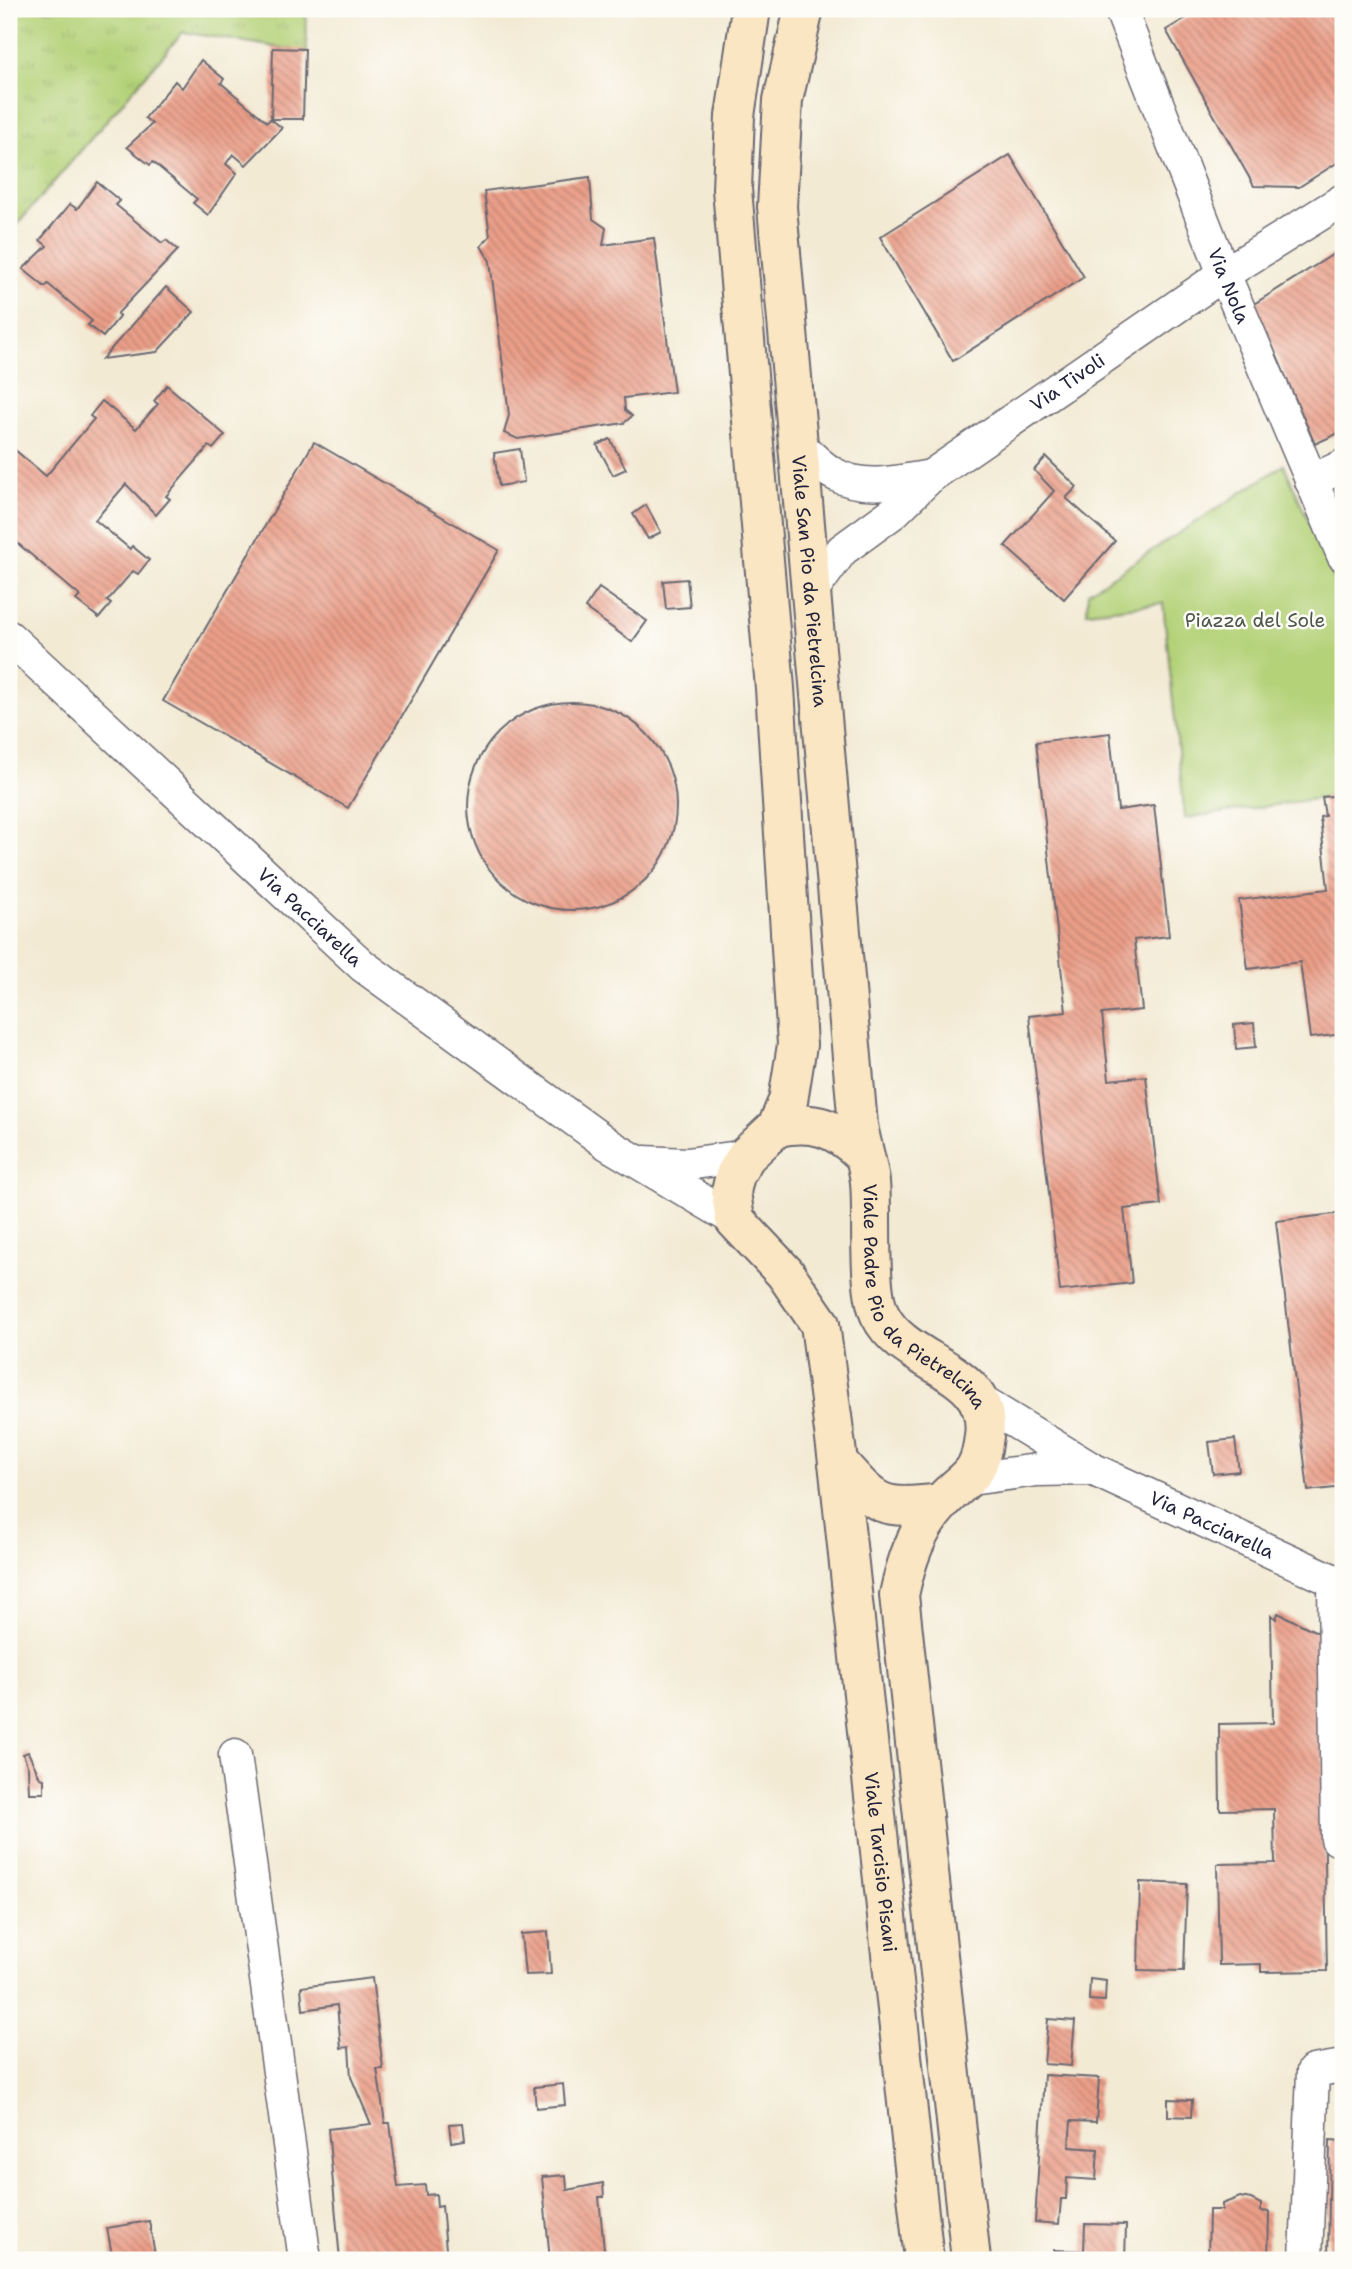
<svg xmlns="http://www.w3.org/2000/svg" width="1352" height="2269" viewBox="0 0 1352 2269" font-family="'Shantell Sans',sans-serif">
<defs>
<pattern id="grass-tufts" width="24" height="20" patternUnits="userSpaceOnUse" patternTransform="scale(1.75)"><rect width="24" height="20" fill="#b4d278"/><path d="M3 7l-1-3M5 7V3M7 7l1-3M15 17l-1-3M17 17v-4M19 17l1-3" fill="none" stroke="#9ab469"/></pattern>
<pattern id="building-back-hatch" width="6" height="6" patternUnits="userSpaceOnUse" patternTransform="scale(1.75)"><rect width="6" height="6" fill="#eb9f89"/><path d="M-1 5l2 2M0 0l6 6M5-1l2 2" fill="none" stroke="#be8171"/></pattern>
</defs>
<rect width="100%" height="100%" fill="#fdfcf7"/>
<filter id="ink" filterUnits="userSpaceOnUse"><feTurbulence type="fractalNoise" baseFrequency=".0143" numOctaves="2"/><feDisplacementMap in="SourceGraphic" scale="14" xChannelSelector="R" yChannelSelector="G"/><feConvolveMatrix kernelMatrix="1 2 1 2 8 2 1 2 1" color-interpolation-filters="sRGB"/></filter>
<filter id="wash" filterUnits="userSpaceOnUse"><feTurbulence type="fractalNoise" baseFrequency=".00686" numOctaves="4" result="noise"/><feDisplacementMap in="SourceGraphic" scale="28" xChannelSelector="R" yChannelSelector="G"/><feGaussianBlur stdDeviation="1.57" result="paint"/><feColorMatrix in="noise" values="0 0 0 0 0 0 0 0 0 0 0 0 0 0 0 0 0 1.4 0 .05"/><feComposite in="paint" operator="in"/></filter>
<g filter="url(#wash)">
<rect width="100%" height="100%" fill="#f3ead4"/>
<!-- grass -->
<path fill="url(#grass-tufts)" stroke="#6b7a5a" stroke-width="2" d="M9 9H306L307 52 183 32 9 234Z"/>
<!-- park -->
<path fill="#b4d278" stroke="#6b7a5a" stroke-width="2" d="M1284 465 1343 600V795L1185 818 1163 603 1087 612 1088 592Z"/>
<g id="blocks">
<!-- building -->
<g fill="url(#building-back-hatch)">
<path d="M1201 9H1343V159L1299 187 1254 186 1166 30Z"/>
<path d="M273 48 305 49 303 119H271L282 128 246 165 233 154 226 164 237 173 208 215 193 203 197 199 153 162 150 165 127 147 152 124 145 118 175 81 182 88 201 60 224 79 221 83 267 122 271 119Z"/>
<path d="M1010 155 1084 277 953 361 880 237Z"/>
<path d="M590 177 593 219 606 228 603 245 654 238 674 392 624 398 625 410 632 416 624 423 518 439 504 433 509 415 490 261 481 246 490 236 484 191Z"/>
<path d="M97 182 120 201 116 205 162 243 166 240 178 250 117 314 120 316 103 337 88 325 92 321 48 284 45 287 23 269 47 246 40 240 70 204 77 209Z"/>
<path d="M1343 248V431L1315 444 1254 304Z"/>
<path d="M166 287 194 312 157 352 102 359Z"/>
<path d="M167 385 225 435 213 449 209 446 166 496 170 499 156 515 126 484 95 520 130 549 132 546 149 560 138 574 133 571 107 601 111 604 99 618 76 600 80 596 9 536V445L46 476 94 419 90 416 102 401 136 429 158 404 154 401Z"/>
<path d="M610 439 626 469 613 475 597 445Z"/>
<path d="M314 442 499 550 348 808 163 701Z"/>
<path d="M520 449 524 482 499 486 494 453Z"/>
<path d="M1046 457 1077 487 1066 498 1115 541 1064 599 1005 546 1054 491 1034 470Z"/>
<path d="M646 505 661 532 648 539 633 514Z"/>
<path d="M687 579 690 607 666 609 663 581Z"/>
<path d="M599 588 647 621 632 642 585 608Z"/>
<circle cx="572" cy="806" r="104"/>
<path d="M1110 733 1118 810 1154 805 1169 936 1134 940 1142 1010 1102 1014 1109 1080 1146 1076 1161 1205 1124 1209 1132 1283 1060 1291 1029 1016 1066 1012 1036 742Z"/>
<path d="M1343 795V1034L1310 1038 1300 962 1248 969 1239 900 1328 889 1320 817 1325 816 1322 797Z"/>
<path d="M1254 1023 1256 1047 1236 1049 1234 1025Z"/>
<path d="M1343 1213V1487L1308 1491 1276 1221Z"/>
<path d="M1235 1439 1239 1471 1213 1474 1209 1442Z"/>
<path d="M1278 1613 1321 1634 1327 1971 1261 1972V1964L1219 1965 1217 1864 1275 1863 1274 1809 1220 1810 1219 1724 1273 1723 1271 1615 1276 1619Z"/>
<path d="M28 1752 40 1778 44 1779V1793H29L28 1768 23 1754Z"/>
<path d="M1140 1882 1187 1884 1184 1971 1138 1970Z"/>
<path d="M548 1932 551 1974 525 1975 521 1934Z"/>
<path d="M372 1978 383 2069H377L378 2075 385 2123H390L398 2187 425 2185 426 2195 436 2194 437 2207 442 2206 447 2260H340L328 2129 371 2124 351 2077 349 2047 341 2048 337 2005 303 2010 301 1987Z"/>
<path d="M1090 1979 1106 1981 1105 2001 1089 2000Z"/>
<path d="M1048 2019 1075 2021 1071 2066 1044 2064Z"/>
<path d="M1044 2075 1099 2078 1096 2122 1071 2121 1069 2147 1098 2149 1096 2180 1067 2178 1066 2199H1061L1059 2224 1035 2222Z"/>
<path d="M563 2084 565 2105 536 2108 534 2087Z"/>
<path d="M1168 2099 1192 2100 1191 2117 1168 2116Z"/>
<path d="M463 2123 465 2140 451 2142 449 2124Z"/>
<path d="M1330 2140 1343 2141V2260H1328Z"/>
<path d="M566 2175 567 2190 603 2183 604 2197H599L605 2260H550L542 2177Z"/>
<path d="M1240 2197 1251 2199 1261 2204V2211L1269 2212 1268 2260H1208L1209 2210H1222V2204Z"/>
<path d="M149 2221 156 2260H113L107 2228Z"/>
<path d="M1085 2224 1126 2225 1125 2260H1054V2250L1084 2251Z"/>
</g>
</g>
</g>
<g filter="url(#ink)">
<use href="#blocks" fill-opacity="0" stroke="#6b6871" stroke-width="2"/>
<g fill="none" stroke-linecap="round" stroke-linejoin="round">
<!-- street casing -->
<g stroke="#6b6871" stroke-width="35">
<g id="street">
<path id="s1" d="M1129 9 1122 13 1224 274 1343 555"/>
<path d="M800 446C810 455 822 468 834 474 864 491 899 481 931 476"/>
<path d="M1311 481 1343 466"/>
<path id="s2" d="M813 590 842 550 894 512 931 476 1224 274 1343 200"/>
<path id="s3" d="M9 637 363 966 609 1145 735 1220"/>
<path d="M644 1162 687 1164 746 1156"/>
<path id="s4" d="M982 1402 1092 1469 1343 1585"/>
<path d="M970 1479 1037 1470 1092 1469"/>
<path d="M1334 1580 1337 1839"/>
<path d="M235 1755 305 2260"/>
<path d="M1306 2260 1313 2071 1343 2066"/>
</g>
</g>
<!-- secondary casing -->
<g stroke="#6b6871" stroke-width="42">
<g id="secondary">
<path id="s5" d="M751 9 735 116 732 189 775 688 797 1045 788 1101 777 1127 746 1156 735 1175 731 1192 735 1220 785 1273 820 1324 838 1462 924 2260"/>
<path id="s6" d="M804 9 783 100 777 207 858 1125C861 1144 868 1163 870 1182 873 1215 867 1288 880 1315 905 1367 993 1367 984 1436 979 1481 965 1475 940 1504 916 1530 906 1562 899 1595L971 2260"/>
<path d="M777 1127C815 1120 834 1127 862 1153"/>
<path d="M838 1462C878 1507 880 1510 940 1503"/>
</g>
</g>
<!-- street -->
<use href="#street" stroke="#fff" stroke-width="32"/>
<!-- secondary -->
<use href="#secondary" stroke="#fbe6c4" stroke-width="38"/>
</g>
</g>
<g text-anchor="middle" stroke-width="5" stroke-linejoin="round" paint-order="stroke">
<!-- street labels -->
<g font-size="19" fill="#22223b" stroke="#fdfcf7">
<text dy="7" stroke="none"><textPath href="#s1" startOffset="301">Via Nola</textPath></text>
<text dy="7" stroke="none"><textPath href="#s2" startOffset="331">Via Tivoli</textPath></text>
<text dy="7" stroke="none"><textPath href="#s6" startOffset="576">Viale San Pio da Pietrelcina</textPath></text>
<text dy="7" stroke="none"><textPath href="#s3" startOffset="411">Via Pacciarella</textPath></text>
<text dy="7" stroke="none"><textPath href="#s6" startOffset="1318">Viale Padre Pio da Pietrelcina</textPath></text>
<text dy="7" stroke="none"><textPath href="#s4" startOffset="261">Via Pacciarella</textPath></text>
<text dy="7" stroke="none"><textPath href="#s5" startOffset="1911">Viale Tarcisio Pisani</textPath></text>
</g>
<!-- park labels -->
<g font-size="19" fill="#4e574d" stroke="#fdfcf7">
<text x="1255" y="627">Piazza del Sole</text>
</g>
</g>
<!-- margin -->
<rect width="1352" height="2269" fill="none" stroke="#fdfcf7" stroke-width="35"/>
</svg>
